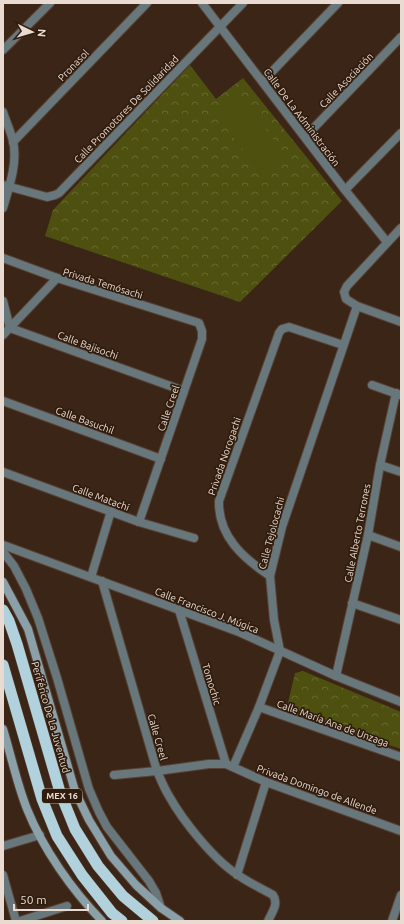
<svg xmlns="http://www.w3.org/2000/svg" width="404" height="924" viewBox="0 0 404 924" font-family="Ubuntu,sans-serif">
<defs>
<pattern id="park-crowns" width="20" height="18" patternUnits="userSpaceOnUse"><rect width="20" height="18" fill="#4d500f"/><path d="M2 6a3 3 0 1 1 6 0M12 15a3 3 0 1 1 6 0" fill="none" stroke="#676931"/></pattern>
</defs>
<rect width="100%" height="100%" fill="#3b2517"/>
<!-- park -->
<g fill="url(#park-crowns)">
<path d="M190 65 216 99 243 78 342 201 240 302 45 236 53 210Z"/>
<path d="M303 671 401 712V749L286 711 295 673Z"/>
</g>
<!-- pitch -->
<path fill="#4d500f" d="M238 99H243L283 152V157L267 169 258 168 218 118 221 110Z"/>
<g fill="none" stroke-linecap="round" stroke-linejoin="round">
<!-- minor casing -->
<g stroke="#574235" stroke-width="10">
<g id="minor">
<path d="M202 3 345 190 387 242"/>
<path d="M3 50 50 3"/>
<path d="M263 81 338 3"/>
<path d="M3 112C6 122 11 132 13 141 18 163 9 187 3 208"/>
<path d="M305 137 401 37"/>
<path d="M13 142 147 3"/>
<path d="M3 185 47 197 55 195 59 193 243 3"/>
<path d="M345 190 401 133"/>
<path d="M401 228 347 286 344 292 346 299 357 306 401 322"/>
<path d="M3 258 57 278 199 323 202 331V339L139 522"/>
<path d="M3 301 10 328 184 391"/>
<path d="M3 335 57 278"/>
<path d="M372 385 400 395"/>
<path d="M3 401 161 459"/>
<path d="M380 465 401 472"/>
<path d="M3 472 139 522 194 538"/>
<path d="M368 535 401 547"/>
<path d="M3 545 239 632 336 676 401 702"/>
<path d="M3 552 14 566 26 589 38 618 57 678 89 789 99 812 107 827 149 881 156 893 161 908"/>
<path d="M270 576C243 558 218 536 219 501L279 333 282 329 289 327 343 345"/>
<path d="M91 577 111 511"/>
<path d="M102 581 157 771C161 780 164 788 169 796 183 821 214 860 238 875 249 883 261 888 273 895 279 904 272 912 268 921"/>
<path d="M352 603 401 620"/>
<path d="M179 610 226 764"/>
<path d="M336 676 368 535 380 465 396 393"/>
<path d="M259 707 401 757"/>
<path d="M233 767 259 707 280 651 274 620 270 576 282 527 357 306"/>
<path d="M114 775 157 771 209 764H226L266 782 401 831"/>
<path d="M3 846 40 835"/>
<path d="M3 875 16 921"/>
<path d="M237 875 266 782"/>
<path d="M20 921 67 906"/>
</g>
</g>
<!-- tertiary casing -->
<g stroke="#574235" stroke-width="10">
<path id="tertiary" d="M392 921 401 895"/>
</g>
<!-- secondary casing -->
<g stroke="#574235" stroke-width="10">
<g id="secondary">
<path d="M3 582 28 629 75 791 89 820 111 856 136 885 161 908 180 921"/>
<path d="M3 729C11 755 17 784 27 809 43 849 72 890 102 921"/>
</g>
</g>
<!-- trunk casing -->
<g stroke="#574235" stroke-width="12">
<g id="trunk">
<path d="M3 610 9 621 17 644 60 792 75 829 98 866 123 896 153 921"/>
<path d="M3 665 42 799 57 836 82 875 112 913 122 921"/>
</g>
</g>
<!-- minor -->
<use href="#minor" stroke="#68777b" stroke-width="8"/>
<!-- tertiary -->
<use href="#tertiary" stroke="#68777b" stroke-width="8"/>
<!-- secondary -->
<use href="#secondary" stroke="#8ba1a9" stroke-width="8"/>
<!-- trunk -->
<use href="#trunk" stroke="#b1d1dc" stroke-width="11"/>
</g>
<g text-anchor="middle" stroke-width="3.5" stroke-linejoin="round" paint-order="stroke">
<!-- shield labels -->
<rect fill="#301c0d" stroke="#b2a297" stroke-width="1" x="42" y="789" width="40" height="14" rx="3"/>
<g font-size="9" font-weight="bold" fill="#e9dbd2">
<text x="62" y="799">MEX 16</text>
</g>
<!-- street labels -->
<g font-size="10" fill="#e9dbd2" stroke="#301c0d">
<text transform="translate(73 65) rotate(-46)" y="4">Pronasol</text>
<text transform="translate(346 80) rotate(-46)" y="4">Calle Asociación</text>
<text transform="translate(126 109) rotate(-46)" y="4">Calle Promotores De Solidaridad</text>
<text transform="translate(302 117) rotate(53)" y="4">Calle De La Administración</text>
<text transform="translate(103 283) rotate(17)" y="4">Privada Temósachi</text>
<text transform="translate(88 345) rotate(20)" y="4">Calle Bajisochi</text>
<text transform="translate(168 408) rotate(-71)" y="4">Calle Creel</text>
<text transform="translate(85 420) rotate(20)" y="4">Calle Basuchil</text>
<text transform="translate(224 456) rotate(-71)" y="4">Privada Norogachi</text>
<text transform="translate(101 497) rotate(20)" y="4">Calle Matachí</text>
<text transform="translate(271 533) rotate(-75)" y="4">Calle Tejolocachi</text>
<text transform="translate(357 533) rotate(-79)" y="4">Calle Alberto Terrones</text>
<text transform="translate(207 610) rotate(21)" y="4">Calle Francisco J. Múgica</text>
<text transform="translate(212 684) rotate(73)" y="4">Tomochic</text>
<text transform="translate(51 717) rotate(74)" y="4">Periférico De La Juventud</text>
<text transform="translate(333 723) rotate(20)" y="4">Calle María Ana de Unzaga</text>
<text transform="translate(158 737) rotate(74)" y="4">Calle Creel</text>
<text transform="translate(317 789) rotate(20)" y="4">Privada Domingo de Allende</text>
</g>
</g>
<!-- border -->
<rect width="404" height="924" fill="none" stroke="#e9dbd2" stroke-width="8"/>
<!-- north arrow -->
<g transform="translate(32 32) rotate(95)" stroke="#301c0d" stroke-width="3" paint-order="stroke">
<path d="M0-3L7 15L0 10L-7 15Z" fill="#e9dbd2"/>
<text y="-6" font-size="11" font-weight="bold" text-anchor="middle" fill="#e9dbd2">N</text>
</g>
<!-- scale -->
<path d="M14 904v6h74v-6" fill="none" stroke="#e9dbd2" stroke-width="2"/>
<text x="20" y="904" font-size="12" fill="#e9dbd2" stroke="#301c0d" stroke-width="3" paint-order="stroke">50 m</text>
</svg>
